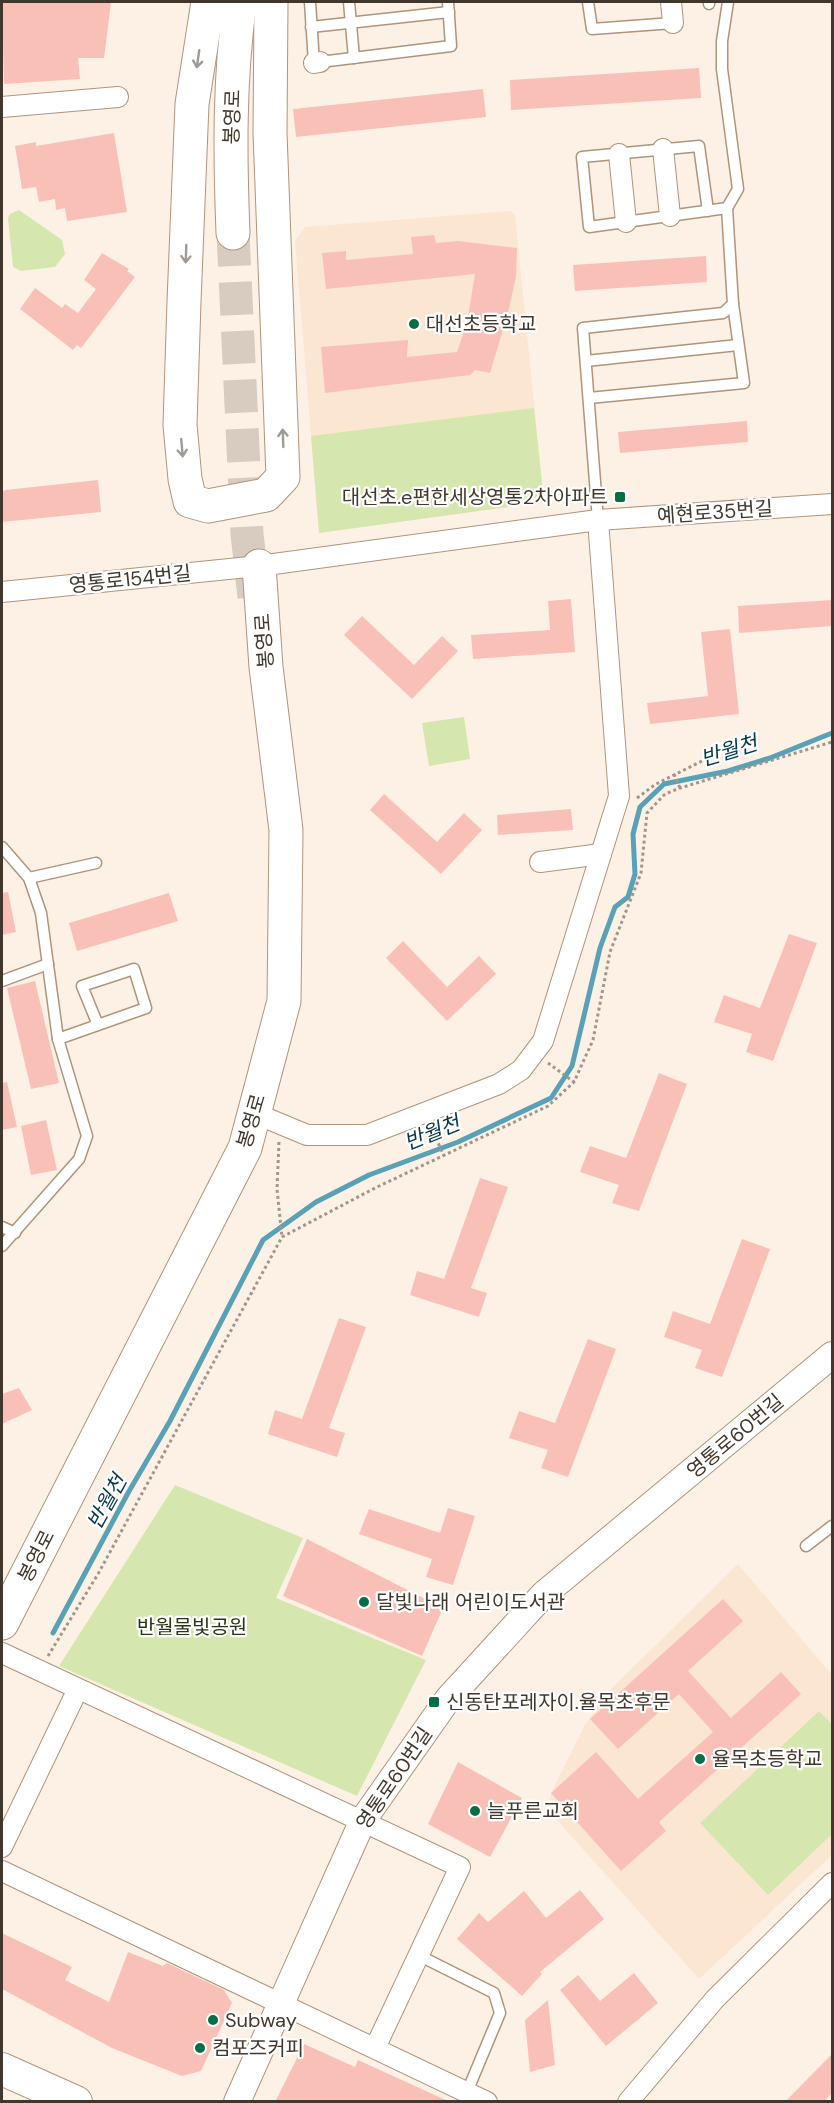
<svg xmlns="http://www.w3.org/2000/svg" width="834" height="2103" viewBox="0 0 834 2103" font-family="'DM Sans','Noto Sans KR',sans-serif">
<rect width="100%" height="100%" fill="#fdf1e6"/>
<!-- built -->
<g fill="#fbe6d2">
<path d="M510 211 515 215 544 502 319 533 295 241 305 227Z"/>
<path d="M738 1564 832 1675V1855L699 1979 549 1811 551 1793 585 1725 607 1693Z"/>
</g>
<!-- green -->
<g fill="#d5e7ae">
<path d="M19 210 62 240 65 254 55 267 21 271 13 267 8 218 10 214Z"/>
<path d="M534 408 544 502 319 533 311 436Z"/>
<path d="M464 717 470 759 429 766 422 723Z"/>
<path d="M175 1485 303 1538 276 1598 426 1660 357 1796 59 1666Z"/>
<path d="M819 1711 832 1724V1834L768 1895 700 1823Z"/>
</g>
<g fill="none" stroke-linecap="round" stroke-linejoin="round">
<!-- stream -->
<path stroke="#58a1b7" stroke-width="5" d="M53 1633 128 1493 170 1421 263 1240 316 1202 369 1175 458 1142 551 1098 572 1066 600 948 615 907 628 897 635 874 633 834 640 807 664 784 728 771 770 758 832 733"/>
</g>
<!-- building -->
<g fill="#f9c0b7">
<path d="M12 2H111L104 58H78L80 79 4 84 2 3Z"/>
<path d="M699 68 701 98 511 110 510 80Z"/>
<path d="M483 89 486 117 296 137 293 109Z"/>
<path d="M114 133 127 212 67 221 65 208 56 210 55 199 39 202 36 187 22 189 15 146 36 142V146Z"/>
<path d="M434 235 436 243 458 241 517 248 516 276 508 313 490 373 475 370 470 375 325 393 321 347 408 340 407 357 457 352 467 323 475 274 326 289 322 253 346 251V260L413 254 411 237Z"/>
<path d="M102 253 129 269 127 271 135 277 81 348 77 345 73 350 20 309 35 288 62 308 65 304 78 313 96 289 84 280Z"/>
<path d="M706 256 707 282 575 291 573 265Z"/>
<path d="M747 421 748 442 620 453 618 432Z"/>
<path d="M98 480 101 512 2 522V492L5 490Z"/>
<path d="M571 599 575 652 473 659 471 635 550 630 548 601Z"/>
<path d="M832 600V626L739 633 738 606Z"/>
<path d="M362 616 414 665 442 636 458 651 412 699 344 635Z"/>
<path d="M730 629 739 714 650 724 647 703 708 696 701 632Z"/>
<path d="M384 794 437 842 464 813 482 830 441 874 370 810Z"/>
<path d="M571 809 573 830 498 835 497 815Z"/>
<path d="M8 892 16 932 2 935V893Z"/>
<path d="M169 893 178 921 77 951 69 923Z"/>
<path d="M789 934 817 943 773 1061 746 1052 752 1034 714 1022 724 995 760 1008Z"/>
<path d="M403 941 447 987 479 956 496 974 447 1021 386 958Z"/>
<path d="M35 981 59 1083 31 1089 7 988Z"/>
<path d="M659 1073 687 1084 639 1211 612 1203 619 1185 580 1172 590 1146 626 1158Z"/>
<path d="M7 1082 17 1127 2 1130V1083Z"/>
<path d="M46 1120 57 1170 31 1175 21 1126Z"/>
<path d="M480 1178 508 1187 471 1288 487 1293 479 1317 410 1295 417 1271 444 1279Z"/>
<path d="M742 1239 770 1249 722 1377 695 1368 702 1350 664 1337 673 1311 710 1324Z"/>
<path d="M339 1318 366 1327 329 1428 345 1433 337 1457 268 1434 275 1410 302 1419Z"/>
<path d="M588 1339 616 1349 568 1477 541 1468 548 1450 509 1438 519 1411 555 1423Z"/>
<path d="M19 1388 32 1410 2 1424V1394Z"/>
<path d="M448 1508 475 1516 453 1585 426 1577 432 1559 359 1534 369 1509 440 1533Z"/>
<path d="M307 1539 443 1608 422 1656 283 1596Z"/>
<path d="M723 1599 743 1621 688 1671 731 1718 781 1672 801 1694 659 1822 666 1831 621 1871 551 1793 596 1752 638 1799 713 1732 679 1694 618 1749 590 1719Z"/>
<path d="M458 1762 522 1798 490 1857 428 1824Z"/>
<path d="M580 1890 604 1919 540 1972 542 1974 522 1996 457 1939 479 1913 488 1922 524 1891 546 1918Z"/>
<path d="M2 1933 72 1967 65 1980 109 2002 128 1952 163 1966 167 1963 224 1990 232 2003 201 2071 182 2076 112 2048 2 1989Z"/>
<path d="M634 1973 658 2003 606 2046 560 1990 578 1975 600 2001Z"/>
<path d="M548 2000 555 2065 530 2072 525 2020Z"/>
<path d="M304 2044 355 2067 358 2060 450 2102H275Z"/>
<path d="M832 2054V2093L824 2102H785Z"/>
</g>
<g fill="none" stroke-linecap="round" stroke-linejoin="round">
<!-- trunk-tunnel -->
<path stroke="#d8ccc1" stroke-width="33" stroke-dasharray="33 16" stroke-linecap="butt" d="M233 233 247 534 254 597"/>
<!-- service casing -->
<g stroke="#ae947a" stroke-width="13">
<g id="service">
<path d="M310 2 314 63"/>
<path d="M349 2 354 58"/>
<path d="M588 2 592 29 673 23"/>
<path d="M709 2V4"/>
<path d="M311 27 449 12"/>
<path d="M320 62 451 46 448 2"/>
<path d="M708 211 699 146 582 157 589 227 727 208 738 189 722 69V41L728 2"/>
<path d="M586 361 738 345"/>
<path d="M589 398 744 383 733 304"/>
<path d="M598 520 583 328 723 313 733 304 727 208"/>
<path d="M2 847 29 878 41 913 58 1039 87 1136 79 1159 2 1246"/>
<path d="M29 878 96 863"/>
<path d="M2 981 48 964"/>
<path d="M58 1039 146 1008 134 969 82 986 98 1025"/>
<path d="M2 1227 15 1233"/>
<path d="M806 1546 832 1526"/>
<path d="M418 1955 494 1993 500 2013 467 2092"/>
</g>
</g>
<!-- minor casing -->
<g stroke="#ae947a" stroke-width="22">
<g id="minor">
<path d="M671 2 673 23"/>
<path d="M314 63 320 62"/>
<path d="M2 107 118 97"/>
<path d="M663 149 670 216"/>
<path d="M619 154 626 222"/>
<path d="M2 592 259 566 598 520 832 504"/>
<path d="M540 862 601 854"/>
<path d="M254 1113 307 1135H367L499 1084 521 1070 543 1041 619 796 598 520"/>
<path d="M2 1653 460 1867 375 2048"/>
<path d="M2 1847 77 1691"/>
<path d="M2 1871 487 2102"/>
<path d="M628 2102 715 1999 832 1883"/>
</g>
</g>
<!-- tertiary casing -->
<g stroke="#ae947a" stroke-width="28">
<path id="tertiary" d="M237 2102 363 1820 448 1699 544 1594 832 1355"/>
</g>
<!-- primary casing -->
<g stroke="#ae947a" stroke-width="34">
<path id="primary" d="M2 2069 76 2102"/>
</g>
<!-- trunk casing -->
<g stroke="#ae947a" stroke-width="35">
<g id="trunk">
<path d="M208 2 192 104 184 302 180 425 185 479 190 501 208 506 266 495 283 477 270 133 271 2"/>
<path d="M233 233C230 156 229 78 240 2"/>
<path d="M2 1623 245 1148 284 1001 286 830 266 667 259 566"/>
</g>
</g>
<!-- path -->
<g stroke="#a2968b" stroke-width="3" stroke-dasharray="3 3" stroke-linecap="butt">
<path d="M674 774 680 788"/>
<path d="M637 798 656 784 704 760"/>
<path d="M548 1063 574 1082"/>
<path d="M431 1127 444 1156"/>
<path d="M279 1142 277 1189 282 1237"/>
<path d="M48 1656 98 1574 282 1237 375 1188 548 1106 574 1082 593 1040 610 952 641 873 647 813 665 794 680 788 832 742"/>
</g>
<!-- service -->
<use href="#service" stroke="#fff" stroke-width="10"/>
<!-- minor -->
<use href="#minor" stroke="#fff" stroke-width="20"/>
<!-- tertiary -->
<use href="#tertiary" stroke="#fff" stroke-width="26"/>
<!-- primary -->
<use href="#primary" stroke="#fff" stroke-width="32"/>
<!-- trunk -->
<use href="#trunk" stroke="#fff" stroke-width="33"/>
</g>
<!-- one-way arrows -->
<defs><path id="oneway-shaft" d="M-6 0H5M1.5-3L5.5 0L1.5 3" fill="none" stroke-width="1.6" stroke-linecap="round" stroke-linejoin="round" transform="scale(1.5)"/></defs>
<g stroke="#a09b96">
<use href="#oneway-shaft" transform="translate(198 59) rotate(98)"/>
<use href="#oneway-shaft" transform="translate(186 254) rotate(92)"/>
<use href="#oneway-shaft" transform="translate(283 438) rotate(-92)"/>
<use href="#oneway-shaft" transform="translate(182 448) rotate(85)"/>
</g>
<!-- markers -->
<g fill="#066e44" stroke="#fff" stroke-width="2">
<circle cx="414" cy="324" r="6"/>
<rect x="614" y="491" width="12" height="12" rx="3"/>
<circle cx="364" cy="1602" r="6"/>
<rect x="428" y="1696" width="12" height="12" rx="3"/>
<circle cx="700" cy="1759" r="6"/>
<circle cx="475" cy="1811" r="6"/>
<circle cx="213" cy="2020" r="6"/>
<circle cx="200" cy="2048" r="6"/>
</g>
<g text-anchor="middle" stroke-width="4.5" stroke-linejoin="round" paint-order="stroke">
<!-- street labels -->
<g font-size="20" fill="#42372c" stroke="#fff">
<text transform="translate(232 117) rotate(-88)" y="7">봉영로</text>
<text transform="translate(715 512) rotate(-4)" y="7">예현로35번길</text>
<text transform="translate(130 579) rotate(-6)" y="7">영통로154번길</text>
<text transform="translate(264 641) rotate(-94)" y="7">봉영로</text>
<text transform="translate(251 1121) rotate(-74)" y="7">봉영로</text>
<text transform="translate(735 1436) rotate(-40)" y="7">영통로60번길</text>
<text transform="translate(36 1556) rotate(-63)" y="7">봉영로</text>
<text transform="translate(394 1778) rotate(-56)" y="7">영통로60번길</text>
</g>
<!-- poi labels -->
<g font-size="20" fill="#42372c" stroke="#fff" text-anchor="start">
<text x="426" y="331">대선초등학교</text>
<text x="608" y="504" text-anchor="end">대선초.e편한세상영통2차아파트</text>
<text x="376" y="1609">달빛나래 어린이도서관</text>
<text x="446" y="1709">신동탄포레자이.율목초후문</text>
<text x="712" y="1766">율목초등학교</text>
<text x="487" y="1818">늘푸른교회</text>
<text x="225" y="2027">Subway</text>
<text x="212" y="2055">컴포즈커피</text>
</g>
<!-- park labels -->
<g font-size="20" fill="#2b3411" stroke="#fff">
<text x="192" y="1634">반월물빛공원</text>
</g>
<!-- water labels -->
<g font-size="21" font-style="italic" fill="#063948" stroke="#fff">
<text transform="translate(729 751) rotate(-17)" y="7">반월천</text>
<text transform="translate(432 1133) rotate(-22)" y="7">반월천</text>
<text transform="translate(107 1502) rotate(-61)" y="7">반월천</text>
</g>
</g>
<!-- border -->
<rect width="834" height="2103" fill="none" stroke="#42372c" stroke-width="6"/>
</svg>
